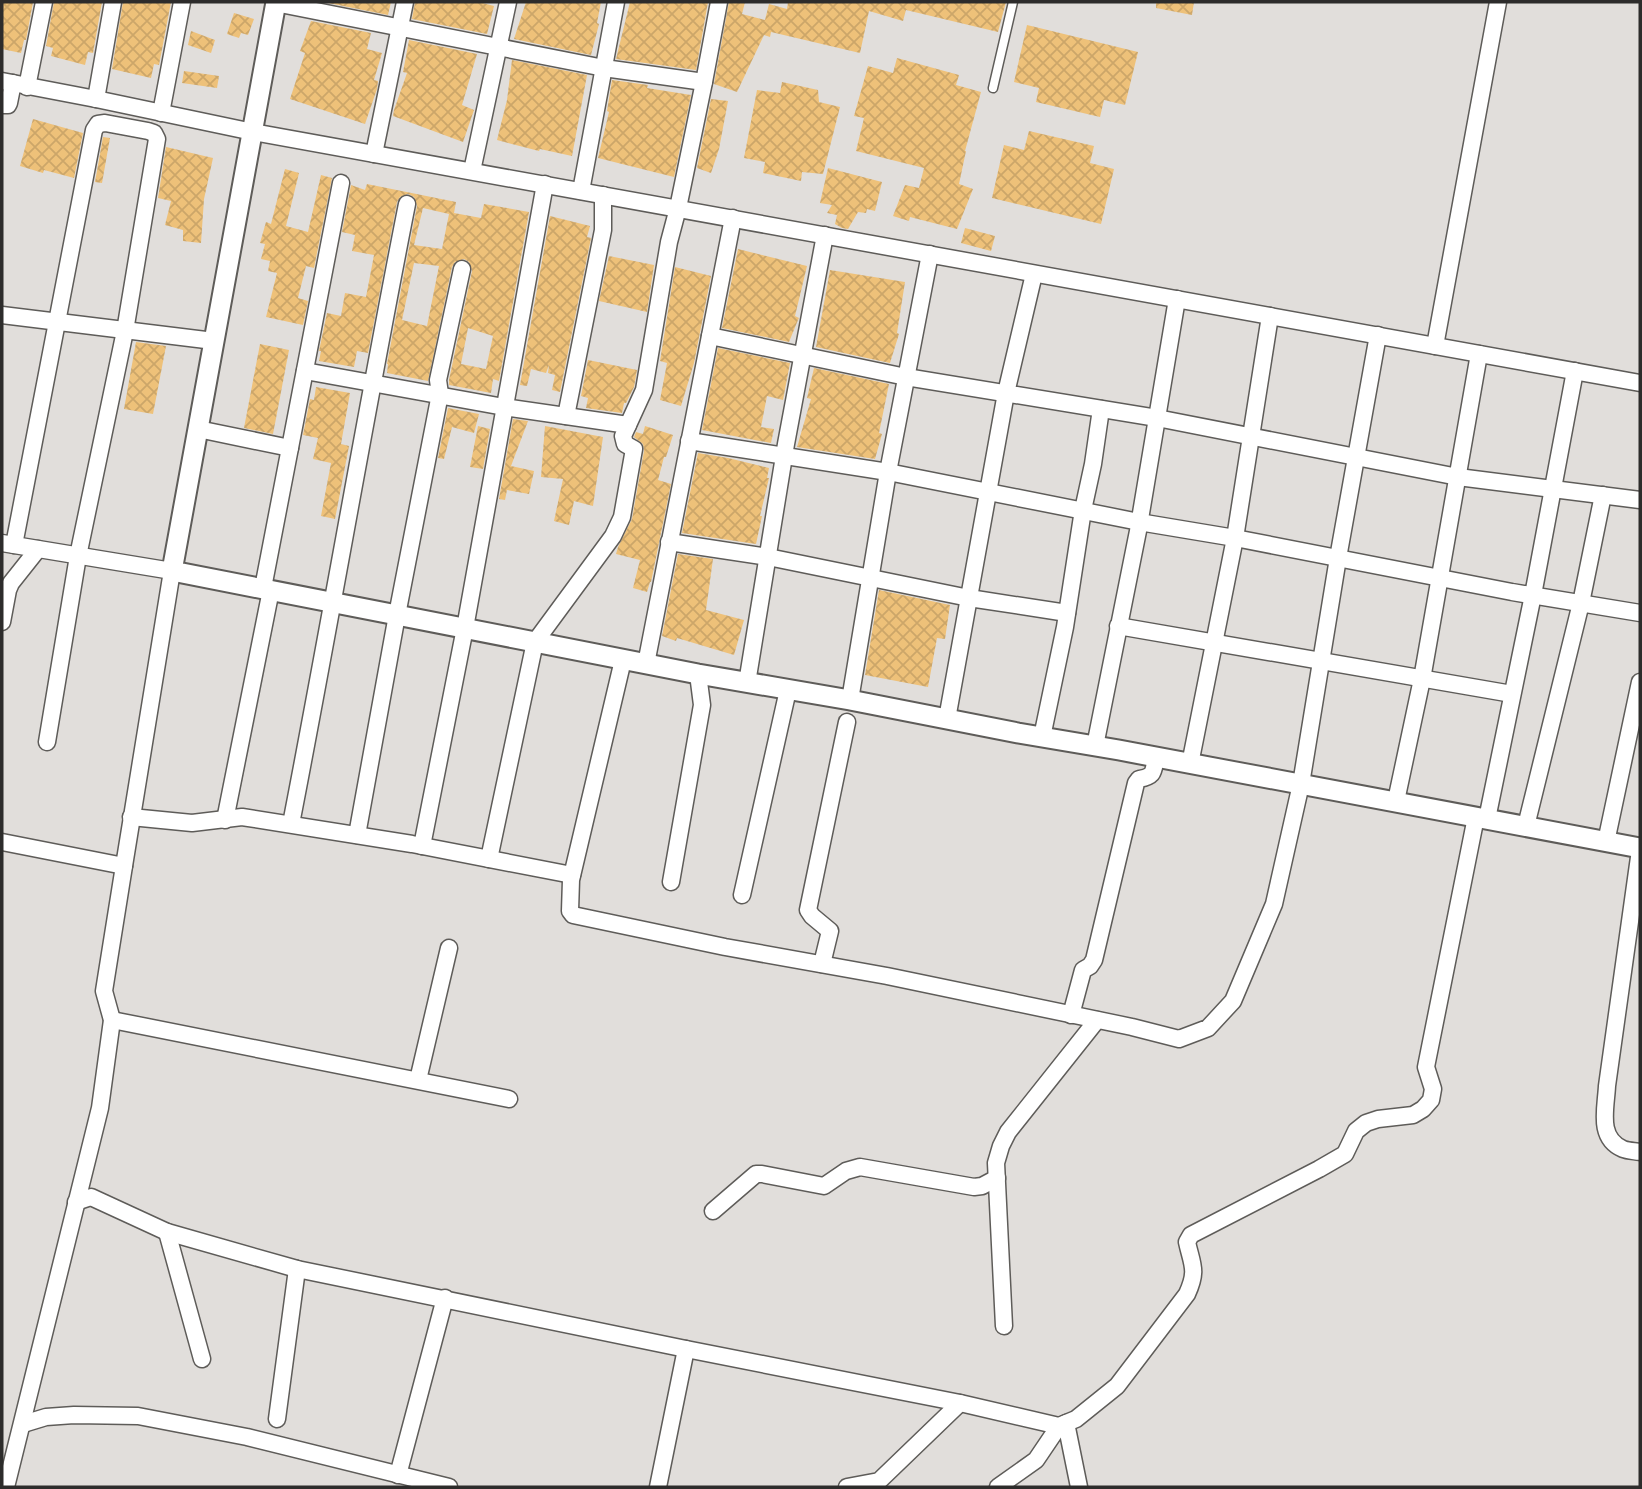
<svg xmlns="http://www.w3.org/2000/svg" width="1642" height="1489" viewBox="0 0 1642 1489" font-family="'Alegreya Sans',sans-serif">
<defs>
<pattern id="building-cross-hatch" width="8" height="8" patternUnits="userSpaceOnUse" patternTransform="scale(1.75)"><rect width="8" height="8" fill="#eec179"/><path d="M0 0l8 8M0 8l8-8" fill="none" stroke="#cca669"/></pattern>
</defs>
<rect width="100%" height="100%" fill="#e1dedb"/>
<!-- building -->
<g fill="url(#building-cross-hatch)" fill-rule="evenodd">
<path d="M2 2H33L26 40H24L21 53 2 49Z"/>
<path d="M54 2H102L93 53 88 52 85 65 51 56 53 48 46 46Z"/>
<path d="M123 2H171L159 65 154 64 151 78 112 69Z"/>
<path d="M323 2H391L388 15Z"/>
<path d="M415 2H479L494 6 487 34 412 19Z"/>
<path d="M526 2H601L597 23 599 24 591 55 514 39Z"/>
<path d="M630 2H708L696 70 616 59Z"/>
<path d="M729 2H745L742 14 765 20 769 4 787 9 788 2H1006L998 32 906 10 903 21 869 11 860 53 771 32 770 37 764 35 737 92 714 84Z"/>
<path d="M1156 2H1194L1192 15 1156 8Z"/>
<path d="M234 13 254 19 248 35 241 33 239 38 227 34Z"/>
<path d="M311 21 371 33 367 49 382 53 374 80 378 81 377 89 365 124 290 99 305 53 300 51Z"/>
<path d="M1027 25 1138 52 1125 105 1104 100 1100 117 1036 102 1039 88 1014 82Z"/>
<path d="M191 31 215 40 211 53 188 45Z"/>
<path d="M409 40 477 54 462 105 474 110 463 142 393 116 394 110 407 73 403 72Z"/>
<path d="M897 58 959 75 956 85 981 92 965 151H966L959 184 973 189 957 229 910 217 909 221 893 216 905 185 919 188 924 168 856 151 864 118 854 116 868 66 893 73Z"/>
<path d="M512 60 587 75 572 156 540 149 539 151 497 140 507 100Z"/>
<path d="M184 71 219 76 217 88 182 83Z"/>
<path d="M612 80 648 85 647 88 691 95 674 177 598 158 609 112 607 111Z"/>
<path d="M782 82 818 90 819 102 840 107 823 174 802 172 801 181 763 173 765 162 744 158 757 90 780 93Z"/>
<path d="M711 99 728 101 719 149 711 173 697 168Z"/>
<path d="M33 119 83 133 74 178 44 170 43 173 20 166Z"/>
<path d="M1029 131 1094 146 1090 163 1114 169 1101 224 992 198 1004 145 1024 150Z"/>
<path d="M103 137 110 138 102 183 95 182Z"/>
<path d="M166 147 213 158 204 199 201 243 183 241V230L165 225 171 201 158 198Z"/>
<path d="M828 168 882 182 875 211 867 209 866 213 858 212 848 229 842 228 835 224 837 215 827 213 832 205 820 203Z"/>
<path d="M285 169 299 173 286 226 308 232 321 175 332 178 314 268 306 266 298 298 308 301 303 325 266 317 277 273 268 271 270 261 261 259 265 244 260 243 266 222 271 224Z"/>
<path d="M367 184 456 202 454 213 481 218 484 204 529 212 499 381 493 379 491 393 449 385V380L472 271 469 262 464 259 455 262 452 267 428 381 387 373 388 364H387L417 206 414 197 408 194 400 197 397 202 368 353 357 351 354 367 319 361 321 351H319L327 313 341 316 345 293 366 297 374 255 352 251 355 235 342 232 351 185 365 190ZM423 208 449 214 442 249 414 245ZM414 263 439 266 427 326 402 320ZM468 328 493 336 486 369 461 364Z"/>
<path d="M550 216 590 226 587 237 591 238 560 392 552 390 555 375 548 373 549 365 546 373 531 369 527 386 520 385Z"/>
<path d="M965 228 995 236 991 251 961 243Z"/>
<path d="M738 249 807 266 795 316 799 318 798 320 789 342 722 328Z"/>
<path d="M609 256 654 265 647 312 599 301Z"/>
<path d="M675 267 711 276 694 363 681 406 660 400 667 363 660 361Z"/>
<path d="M830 270 905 282 897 333 899 334 890 363 816 347Z"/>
<path d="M136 342 166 346 153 414 124 409Z"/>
<path d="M260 344 289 350 273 434 244 428Z"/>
<path d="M718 348 790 363 783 400 767 396 761 427 774 429 771 443 702 430Z"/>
<path d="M588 360 637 370 634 387 626 403H624L622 413 586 408 588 398 581 396Z"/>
<path d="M814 368 889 384 879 433 882 434 875 459 797 447 811 399 807 398Z"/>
<path d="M316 387 350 393 341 444 349 446 335 519 321 516 331 463 313 459 318 438 303 435 310 399 314 400Z"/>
<path d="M448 408 479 414 474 433 452 427 444 459 438 458Z"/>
<path d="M513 419 528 421 511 466 534 471 529 494 507 490 505 500 499 499Z"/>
<path d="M478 426 490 429 483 469 470 467Z"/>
<path d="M545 426 603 437 593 506 574 501 569 525 554 521 563 479 541 477Z"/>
<path d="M645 426 673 435 666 457H664L658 480 671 484 651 582H650L647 592 633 588 640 560 616 554 618 547 632 519 644 451 643 444 634 437 636 432 643 434Z"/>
<path d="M698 453 728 458 769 468 767 478H769L760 516H762L756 544 682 533Z"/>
<path d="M678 554 713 559 706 610 744 620 734 655 677 638 676 641 662 636Z"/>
<path d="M879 590 950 605 945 639 937 638 928 687 865 675Z"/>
</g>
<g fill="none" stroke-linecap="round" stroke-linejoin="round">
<!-- service casing -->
<g stroke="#5e5c59" stroke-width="11">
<path id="service" d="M993 88 1013 2"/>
</g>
<!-- minor casing -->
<g stroke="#5e5c59" stroke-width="19">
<g id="minor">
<path d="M275 3 604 68 704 82"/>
<path d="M2 81 96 99 253 132 1640 383"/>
<path d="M27 87 44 2"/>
<path d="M96 99 113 2"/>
<path d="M2 105H8L9 103 13 83"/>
<path d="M161 113 182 2"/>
<path d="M374 154 405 2"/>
<path d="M472 171 508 2"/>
<path d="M581 191 616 2"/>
<path d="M2 315 214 341"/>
<path d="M710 336 906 377 1157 418 1458 477 1640 500"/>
<path d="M1435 346 1498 2"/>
<path d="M305 371 504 407 628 425"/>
<path d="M566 416 603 230V195"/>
<path d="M198 429 290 448"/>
<path d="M689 441 888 472 1139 522 1235 538 1512 592 1640 613"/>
<path d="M669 542 768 557 969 598 1067 613"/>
<path d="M2 543 172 571 124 866 2 842"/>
<path d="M14 545 94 130 98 124 105 123 148 131 154 133 157 139 125 331 78 556 47 742"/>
<path d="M263 588 341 183"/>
<path d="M2 622 8 590 11 583 38 549"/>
<path d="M1118 626 1512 694"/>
<path d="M623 660 571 880 570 911 573 915 725 947 887 976 1132 1027 1179 1039 1208 1028 1233 1001 1274 904 1301 784 1338 558 1378 335"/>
<path d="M646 664 733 218"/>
<path d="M747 683 786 444 825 235"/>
<path d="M850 700 888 472 930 254"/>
<path d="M947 719 1006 393 1034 274"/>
<path d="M1042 737 1065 627 1083 510 1093 464 1101 409"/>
<path d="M1095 746 1138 531 1177 299"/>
<path d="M1190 764 1235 538 1270 316"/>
<path d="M1396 801 1422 679 1479 354"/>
<path d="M131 817 192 823 242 817 412 844 572 875"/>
<path d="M1487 819 1533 595 1575 371"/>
<path d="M225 820 271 590"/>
<path d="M291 824C331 618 366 411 407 204"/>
<path d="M1526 826 1581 603 1603 495"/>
<path d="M357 835 397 615 440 394 438 380 462 269"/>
<path d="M1606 842 1640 682"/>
<path d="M422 846 465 628 545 184"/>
<path d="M1640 850 1607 1086C1606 1108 1597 1138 1623 1149 1628 1151 1635 1151 1640 1152"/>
<path d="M489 859 535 642 613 536 622 517 634 449 625 444 623 436 644 390 669 242 678 208 704 82 719 2"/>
<path d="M671 882 702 705 698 674"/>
<path d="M742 895 788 690"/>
<path d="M822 964 830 931 812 916 808 910 847 722"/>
<path d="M1071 1015 1083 970 1090 966 1094 960 1136 783 1139 779C1155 776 1153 772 1156 757"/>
<path d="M112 1020 509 1099"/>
<path d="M418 1080 449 948"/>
<path d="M76 1202 91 1197 167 1232 297 1269 686 1349 960 1403 1059 1426 1076 1419 1117 1386 1187 1294C1198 1270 1192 1265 1187 1242L1191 1235 1319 1169 1345 1154 1356 1131 1366 1123 1378 1119 1413 1115 1423 1109 1431 1100 1433 1089 1426 1067 1476 817"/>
<path d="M713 1211 756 1174H762L824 1186 846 1171 860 1167 974 1187 982 1186 997 1178"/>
<path d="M167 1232 202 1359"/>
<path d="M1004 1326 996 1163 1001 1146 1008 1132 1097 1020"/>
<path d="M277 1419 297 1269"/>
<path d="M1066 1423 1079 1487"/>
<path d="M23 1424 46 1417 74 1415 138 1416 247 1437 449 1487"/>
<path d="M398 1475 445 1298"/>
<path d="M6 1487 100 1108 112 1020 104 991 124 866"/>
<path d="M658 1487 686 1349"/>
<path d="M847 1487 879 1481 960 1403"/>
<path d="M998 1487 1036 1460 1059 1426"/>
</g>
</g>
<!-- tertiary casing -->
<g stroke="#5e5c59" stroke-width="23">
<path id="tertiary" d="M276 2 172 571 698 674 850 700 1018 733 1119 750 1640 848"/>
</g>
<!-- service -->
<use href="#service" stroke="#fff" stroke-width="8"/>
<!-- minor -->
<use href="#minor" stroke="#fff" stroke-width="16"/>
<!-- tertiary -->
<use href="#tertiary" stroke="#fff" stroke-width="19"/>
</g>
<!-- border -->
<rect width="1642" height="1489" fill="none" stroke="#2d2c2b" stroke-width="7"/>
</svg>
